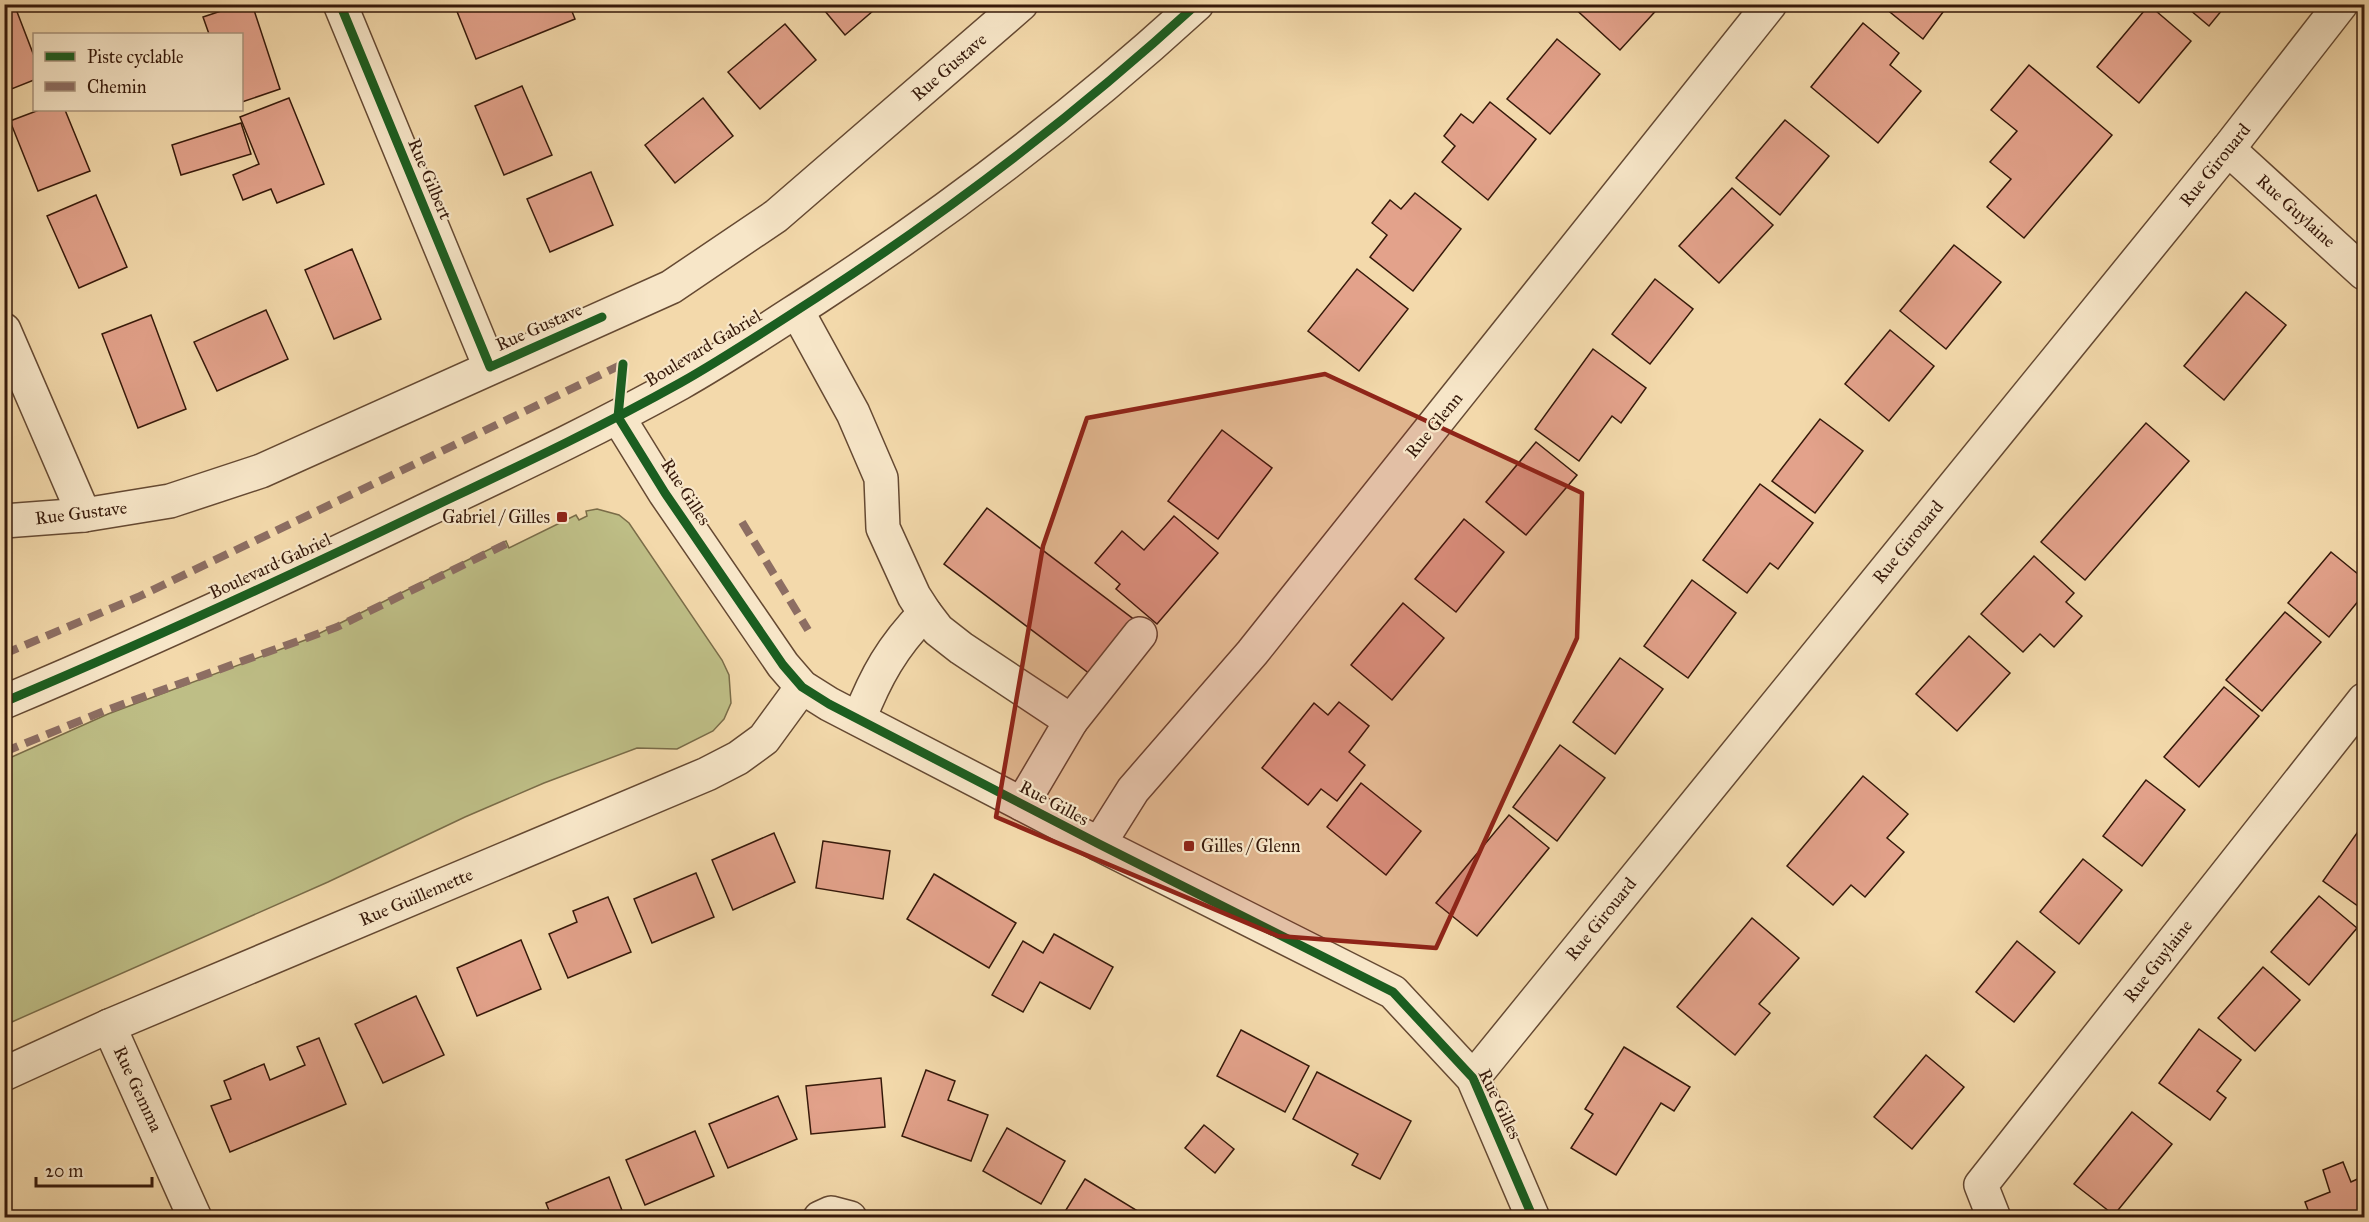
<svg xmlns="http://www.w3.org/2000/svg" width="2369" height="1222" viewBox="0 0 2369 1222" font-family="'IM FELL Great Primer',serif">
<rect width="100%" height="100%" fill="#f3d9ab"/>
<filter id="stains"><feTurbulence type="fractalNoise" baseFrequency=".00333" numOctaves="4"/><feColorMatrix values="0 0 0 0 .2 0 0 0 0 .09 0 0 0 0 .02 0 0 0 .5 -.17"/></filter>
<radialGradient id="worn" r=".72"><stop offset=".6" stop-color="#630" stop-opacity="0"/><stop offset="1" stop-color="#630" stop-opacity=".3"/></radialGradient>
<!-- green -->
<path fill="#bebe86" stroke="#7a6c48" stroke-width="1.5" d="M597 509 619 515 629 523 722 660 729 675 731 703 724 719 713 731 677 749 637 748 544 783 465 817 328 882 5 1025V760L108 714 308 639 506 541 509 548 576 515 579 520 587 516 586 511Z"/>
<!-- building -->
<g fill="#e3a28b" stroke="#36190a" stroke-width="1.5">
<path d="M14 4 34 56V80L4 92V8Z"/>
<path d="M193 4H210L196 11Z"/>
<path d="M242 4H252L280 89 242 102V34H209L203 17Z"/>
<path d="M454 4H569L575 19 476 59Z"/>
<path d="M819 4H881L845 35Z"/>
<path d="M1570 4H1662L1620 50Z"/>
<path d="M1880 4H1949L1923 39Z"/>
<path d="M2183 4H2227L2209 26Z"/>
<path d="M2149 5 2191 41 2139 103 2097 67Z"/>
<path d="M1863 23 1899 53 1890 65 1921 91 1878 143 1811 87Z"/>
<path d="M785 24 816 60 760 109 728 72Z"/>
<path d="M1557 39 1600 74 1550 134 1507 99Z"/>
<path d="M2029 65 2112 135 2024 238 1987 207 2011 179 1990 162 2017 131 1991 110Z"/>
<path d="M522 86 552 155 504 175 475 106Z"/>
<path d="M289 98 324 184 277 203 271 189 243 200 233 175 259 164 240 117Z"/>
<path d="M703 98 733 136 675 183 645 145Z"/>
<path d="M1490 102 1536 139 1488 200 1442 162 1455 146 1444 136 1461 114 1473 123Z"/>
<path d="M39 110H65L90 171 38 191 10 121Z"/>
<path d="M1785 120 1829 156 1780 215 1736 178Z"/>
<path d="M241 123 251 154 181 175 172 145Z"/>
<path d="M591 172 613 225 550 252 527 199Z"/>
<path d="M1732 188 1773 225 1719 283 1679 246Z"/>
<path d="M1415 193 1461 229 1413 291 1370 257 1387 235 1372 223 1390 200 1401 209Z"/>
<path d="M96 195 127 267 79 288 47 216Z"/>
<path d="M1954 245 2001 282 1946 349 1900 311Z"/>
<path d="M352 249 381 319 334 339 305 270Z"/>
<path d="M1357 269 1408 309 1359 371 1308 331Z"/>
<path d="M1655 279 1693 309 1650 364 1612 334Z"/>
<path d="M2246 292 2286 325 2224 400 2184 366Z"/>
<path d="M266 310 288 359 217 391 194 342Z"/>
<path d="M151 315 186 409 138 428 102 334Z"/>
<path d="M1890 330 1934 366 1889 421 1845 384Z"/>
<path d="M1593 349 1646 388 1621 423 1612 416 1579 461 1535 429Z"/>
<path d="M1820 419 1863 451 1815 513 1772 481Z"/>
<path d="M2146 423 2189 461 2085 580 2041 542Z"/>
<path d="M1222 430 1272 468 1218 539 1168 501Z"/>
<path d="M1536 442 1577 475 1526 535 1486 502Z"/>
<path d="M1760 484 1813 523 1778 569 1770 563 1747 593 1703 560Z"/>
<path d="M987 508 1140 624 1098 680 944 564Z"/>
<path d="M1174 516 1218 553 1157 624 1116 589 1120 584 1095 563 1122 531 1144 550Z"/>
<path d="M1464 519 1504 552 1456 612 1415 579Z"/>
<path d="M2331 552 2364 579V594L2329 637 2288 603Z"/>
<path d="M2034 556 2074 593 2066 602 2082 616 2054 647 2040 634 2023 652 1981 614Z"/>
<path d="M1692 580 1736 613 1688 678 1644 646Z"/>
<path d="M1403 603 1444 638 1392 700 1351 665Z"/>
<path d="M2285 612 2321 642 2262 711 2226 680Z"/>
<path d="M1969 636 2010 673 1957 731 1916 694Z"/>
<path d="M1620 658 1663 689 1615 754 1573 722Z"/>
<path d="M2224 687 2259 716 2199 787 2164 757Z"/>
<path d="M1339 702 1369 726 1349 752 1365 765 1337 801 1321 789 1308 805 1262 768 1314 703 1328 715Z"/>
<path d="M1560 745 1605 778 1557 841 1513 807Z"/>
<path d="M1863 776 1908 814 1887 838 1904 852 1865 897 1851 885 1833 905 1787 866Z"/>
<path d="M2146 780 2185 810 2142 866 2103 836Z"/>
<path d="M1361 783 1421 831 1386 875 1327 827Z"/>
<path d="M1509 815 1549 848 1477 936 1436 903Z"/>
<path d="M2364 823V906L2362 909 2323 881Z"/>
<path d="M774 833 795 882 733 910 712 860Z"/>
<path d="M823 841 890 851 883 899 816 888Z"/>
<path d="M2083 859 2122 890 2079 944 2040 912Z"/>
<path d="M696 873 714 917 652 943 634 899Z"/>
<path d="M934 874 1016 923 989 968 907 919Z"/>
<path d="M2319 896 2357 928 2309 985 2271 952Z"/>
<path d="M608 897 631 952 568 978 549 934 577 922 573 911Z"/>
<path d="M1752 918 1799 958 1759 1004 1770 1013 1735 1055 1677 1007Z"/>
<path d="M1054 934 1113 967 1090 1009 1040 982 1023 1012 992 995 1023 941 1043 953Z"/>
<path d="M521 940 541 989 477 1016 457 968Z"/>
<path d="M2017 941 2055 972 2014 1022 1976 992Z"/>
<path d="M2263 967 2300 1000 2255 1051 2218 1018Z"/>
<path d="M416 996 444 1055 383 1083 355 1024Z"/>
<path d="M2199 1029 2241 1060 2217 1091 2226 1098 2210 1120 2159 1083Z"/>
<path d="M1241 1030 1309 1066 1285 1112 1217 1076Z"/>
<path d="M319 1038 346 1104 230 1152 211 1106 231 1099 224 1081 264 1064 270 1080 305 1065 297 1047Z"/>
<path d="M1624 1047 1690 1087 1674 1111 1661 1103 1616 1175 1571 1148 1593 1114 1585 1109Z"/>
<path d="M1926 1055 1964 1087 1912 1149 1874 1117Z"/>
<path d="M926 1070 955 1081 948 1100 988 1115 971 1161 902 1136Z"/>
<path d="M1317 1072 1411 1121 1380 1179 1352 1165 1358 1154 1293 1119Z"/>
<path d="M881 1078 885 1127 811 1134 806 1086Z"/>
<path d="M778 1096 797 1139 728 1168 709 1124Z"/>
<path d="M2132 1112 2172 1144 2114 1215 2074 1184Z"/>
<path d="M1204 1125 1234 1149 1215 1173 1185 1148Z"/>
<path d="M1007 1128 1065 1161 1041 1204 983 1171Z"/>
<path d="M695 1131 714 1176 645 1205 626 1160Z"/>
<path d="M2343 1162 2351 1182 2364 1176V1218H2311L2305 1202 2330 1192 2323 1170Z"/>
<path d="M609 1177 625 1218H552L546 1203Z"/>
<path d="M1085 1179 1141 1213 1139 1218H1061Z"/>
<path d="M525 1212 527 1218H512Z"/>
<path d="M1898 1213 1900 1218H1883Z"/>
</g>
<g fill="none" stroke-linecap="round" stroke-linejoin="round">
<!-- minor casing -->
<g stroke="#654932" stroke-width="36">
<g id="minor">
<path d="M340 4 490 367"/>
<path d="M2228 149 2364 273"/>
<path d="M797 311 853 413 881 478 883 528 914 596 925 613 938 630 961 648 1071 721 1022 804"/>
<path d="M4 330 84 515"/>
<path d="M618 417 665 493 783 665 802 687 829 704 1099 844 1393 992 1473 1078 1533 1218"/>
<path d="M4 521 84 515 170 501 261 471 671 287 776 216 1021 4"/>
<path d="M4 702C146 642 285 578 424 511 510 470 596 430 680 383 726 357 771 327 816 298 951 210 1078 113 1197 4"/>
<path d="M859 719C876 676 892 647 925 613"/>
<path d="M1071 721 1140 634"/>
<path d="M1099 844 1133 790 1252 653 1770 4"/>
<path d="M109 1026 195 1218"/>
<path d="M4 1074 109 1026 707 774 738 758 764 739 802 687"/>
<path d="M1473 1078 2228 149 2341 4"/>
<path d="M820 1218 831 1213 850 1218"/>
<path d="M1994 1218 1981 1185 2364 700"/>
</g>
</g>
<!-- minor -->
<use href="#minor" stroke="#f7e6c8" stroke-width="33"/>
<!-- quiet -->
<g stroke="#8d6e63" stroke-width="8" stroke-dasharray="15 8" stroke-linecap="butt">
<path d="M742 522 808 630"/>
<path d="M4 654 138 597 623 364"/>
<path d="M4 752 104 711 337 627 510 542"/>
</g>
<!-- cycleway casing -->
<g stroke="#f7e6c8" stroke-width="13">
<g id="cycleway">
<path d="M340 4 490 367 602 317"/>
<path d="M623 364 618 417 665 493 783 665 802 687 829 704 1099 844 1393 992 1473 1078 1533 1218"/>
<path d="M4 702C146 642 285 578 424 511 510 470 596 430 680 383 726 357 771 327 816 298 951 210 1078 113 1197 4"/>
</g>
</g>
<!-- cycleway -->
<use href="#cycleway" stroke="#1b5e20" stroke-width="9"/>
</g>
<!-- marked area -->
<path fill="#8f2418" fill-opacity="0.2" stroke="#8f2418" stroke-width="4.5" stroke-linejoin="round" d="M1325 374 1582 493 1577 638 1436 948 1278 936 996 817 1043 546 1087 418Z"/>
<!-- markers -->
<g fill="#8f2418" stroke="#f7e6c8" stroke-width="2">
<rect x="556" y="511" width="12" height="12" rx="3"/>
<rect x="1183" y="840" width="12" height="12" rx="3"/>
</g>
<g text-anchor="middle" stroke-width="4.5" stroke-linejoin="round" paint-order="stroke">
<!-- street labels -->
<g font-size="18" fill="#36190a" stroke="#f7e6c8">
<text transform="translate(949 67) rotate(-41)" y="6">Rue Gustave</text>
<text transform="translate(2215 165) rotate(-51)" y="6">Rue Girouard</text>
<text transform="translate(430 179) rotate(67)" y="6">Rue Gilbert</text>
<text transform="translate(2296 211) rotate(42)" y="6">Rue Guylaine</text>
<text transform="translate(539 327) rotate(-24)" y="6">Rue Gustave</text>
<text transform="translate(703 348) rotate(-31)" y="6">Boulevard Gabriel</text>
<text transform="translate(1434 425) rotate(-51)" y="6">Rue Glenn</text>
<text transform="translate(686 492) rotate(57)" y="6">Rue Gilles</text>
<text transform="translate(81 513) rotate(-7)" y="6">Rue Gustave</text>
<text transform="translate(1908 542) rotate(-51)" y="6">Rue Girouard</text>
<text transform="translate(270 566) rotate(-25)" y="6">Boulevard Gabriel</text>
<text transform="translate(1054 803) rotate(28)" y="6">Rue Gilles</text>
<text transform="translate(416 897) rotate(-23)" y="6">Rue Guillemette</text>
<text transform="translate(1601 919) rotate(-51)" y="6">Rue Girouard</text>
<text transform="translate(2158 961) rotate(-52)" y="6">Rue Guylaine</text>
<text transform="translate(138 1089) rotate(65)" y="6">Rue Gemma</text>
<text transform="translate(1500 1104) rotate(64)" y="6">Rue Gilles</text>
</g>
<!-- poi labels -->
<g font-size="18" fill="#36190a" stroke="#f7e6c8" text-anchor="end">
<text x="550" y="523">Gabriel / Gilles</text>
<text x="1201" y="852" text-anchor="start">Gilles / Glenn</text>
</g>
</g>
<!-- margin -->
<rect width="2369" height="1222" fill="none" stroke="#f3d9ab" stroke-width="24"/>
<rect x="6" y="6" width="2357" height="1210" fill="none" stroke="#36190a" stroke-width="3"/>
<rect x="12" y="12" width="2345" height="1198" fill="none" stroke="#36190a" stroke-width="1.5"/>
<!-- legend -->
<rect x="33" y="33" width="210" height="78" fill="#f7e6c8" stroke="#aa947c" stroke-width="1.5"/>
<rect x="45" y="52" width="30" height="9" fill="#1b5e20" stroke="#aa947c" stroke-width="1.5"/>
<text x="87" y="63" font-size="18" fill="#36190a">Piste cyclable</text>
<rect x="45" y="82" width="30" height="9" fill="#8d6e63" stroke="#aa947c" stroke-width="1.5"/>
<text x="87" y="93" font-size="18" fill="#36190a">Chemin</text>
<!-- scale -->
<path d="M36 1177v9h116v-9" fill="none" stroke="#36190a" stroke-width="3"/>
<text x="45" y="1177" font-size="18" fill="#36190a" stroke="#f7e6c8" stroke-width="4.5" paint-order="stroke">20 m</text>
<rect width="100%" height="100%" filter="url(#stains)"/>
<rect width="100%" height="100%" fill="url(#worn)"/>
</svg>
